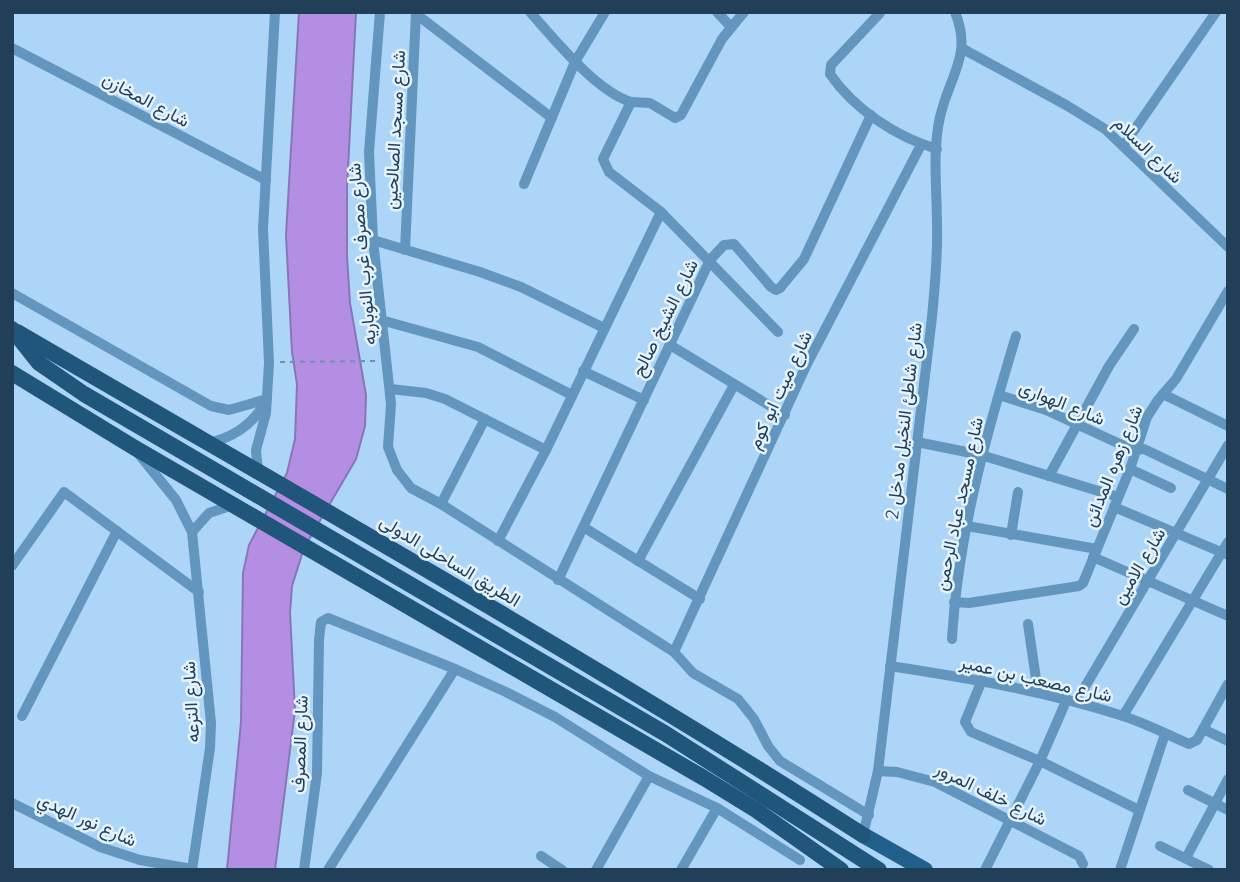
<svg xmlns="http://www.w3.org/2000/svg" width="1240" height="882" viewBox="0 0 1240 882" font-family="Quicksand,Vazirmatn,sans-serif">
<rect width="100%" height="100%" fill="#acd5f8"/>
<!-- water -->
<path fill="#b48ee3" stroke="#8876b9" stroke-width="2" d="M299 12H356L347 188V256L350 303 366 395 365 426 356 459 304 548 292 586 290 613 295 710 275 870H227L241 722 243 573 249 545 287 473 295 439 297 384 292 352 286 235Z"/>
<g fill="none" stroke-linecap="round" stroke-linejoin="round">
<!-- path -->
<path stroke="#6e92b0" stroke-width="2" stroke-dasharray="5 5" stroke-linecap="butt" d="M280 362 376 361"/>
<!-- minor -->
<g stroke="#6296bf" stroke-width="10">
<path d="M380 12 369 152 373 240 391 404 388 447 397 470 411 488 441 504 674 652 693 673 738 699 754 719 768 746 780 761 869 815"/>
<path d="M530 12C555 40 596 91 631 102L603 159 609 172 661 212 778 332"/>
<path d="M717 12 731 27"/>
<path d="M880 13 831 65 830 74C854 109 896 137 937 149"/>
<path d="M416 14 552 118"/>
<path d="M12 48 266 180"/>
<path d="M963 49 1066 105 1105 129 1228 247"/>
<path d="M631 102 650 103 675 118 681 115 722 39 744 12"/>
<path d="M1124 145 1216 12"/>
<path d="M524 184 575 62 605 12"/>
<path d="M373 240 480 272 521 287 604 328"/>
<path d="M405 250 416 12"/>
<path d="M12 293 211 406 229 410 267 399"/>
<path d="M381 320 478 347 572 395"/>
<path d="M670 345 785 415"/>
<path d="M583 371 644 400"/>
<path d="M390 389 426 393 445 399 546 450"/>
<path d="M1163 394 1228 426"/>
<path d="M999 395 1046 410 1133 450 1144 449 1228 489"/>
<path d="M917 442 981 455 1118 497"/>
<path d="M208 443C233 438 252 425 265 403"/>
<path d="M138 453 176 500 192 532 211 723 210 748 192 870"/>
<path d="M1130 469 1171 488"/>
<path d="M258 471 256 450 266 413 269 363 263 229 275 12"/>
<path d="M1049 476 1109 366 1134 329"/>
<path d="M441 504 485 419"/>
<path d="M1114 507 1228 555"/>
<path d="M967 526 1097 549"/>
<path d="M585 528 700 599"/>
<path d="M192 532 209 513 233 505"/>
<path d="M1011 535 1018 492"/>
<path d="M498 541 546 450 661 212"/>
<path d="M1093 557 1228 616"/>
<path d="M638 561 734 385"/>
<path d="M12 566 64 492 199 592"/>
<path d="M558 580 710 260 724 245 734 244 771 287 776 290 780 288 804 259 871 115"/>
<path d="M954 602 969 603 1079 586 1083 583 1130 469 1147 417 1158 400 1176 379 1228 291"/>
<path d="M1028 624 1038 693"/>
<path d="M952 639C958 535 986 435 1016 336"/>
<path d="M674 652 806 366 921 145"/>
<path d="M890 666C968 678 1045 691 1120 715 1143 722 1166 734 1189 744L1197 740 1228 684"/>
<path d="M982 680 965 722 971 732 1040 761 1139 810"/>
<path d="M1076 702 1228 445"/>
<path d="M22 716 117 531"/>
<path d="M1123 716 1228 542"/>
<path d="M1203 729 1228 741"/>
<path d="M878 771 897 772 935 782 1079 856 1083 864"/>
<path d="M1188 790 1228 810"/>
<path d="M12 803 100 847 140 860 192 869"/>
<path d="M863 835 878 771 932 317C935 286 938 255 937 225 937 186 931 143 943 106 954 70 971 51 955 12"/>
<path d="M1160 846 1209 870"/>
<path d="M541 856 562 870"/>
<path d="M1186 858 1228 779"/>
<path d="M304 870 317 773 319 640 321 622 328 618 455 669 506 692 555 717 649 776 717 808 800 860"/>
<path d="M328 870 455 669"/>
<path d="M596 870 649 776"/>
<path d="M681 870 717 808"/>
<path d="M985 870 1040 761 1067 699"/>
<path d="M1120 870 1165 734"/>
</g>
<!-- primary -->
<path stroke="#22608c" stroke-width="16" d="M863 835 925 870"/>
<!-- trunk -->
<g stroke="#21567c" stroke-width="16">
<path d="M12 329 39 363 84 394 666 734 879 870"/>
<path d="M17 332C300 497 587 658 863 835"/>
<path d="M12 373 135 448 704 778 756 810 841 870"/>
</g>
</g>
<g text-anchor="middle" stroke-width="5" stroke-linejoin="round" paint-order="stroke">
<!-- street labels -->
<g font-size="18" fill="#213f57" stroke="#e5f3ff">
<text transform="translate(146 100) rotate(28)" y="6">شارع المخازن</text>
<text transform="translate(395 130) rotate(-87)" y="6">شارع مسجد الصالحين</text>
<text transform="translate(1148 150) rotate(44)" y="6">شارع السلام</text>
<text transform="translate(362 254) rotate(-95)" y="6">شارع مصرف غرب النوباريه</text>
<text transform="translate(665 318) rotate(-64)" y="6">شارع الشيخ صالح</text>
<text transform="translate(780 390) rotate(-65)" y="6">شارع ميت ابو كوم</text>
<text transform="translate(1062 403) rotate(22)" y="6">شارع الهوارى</text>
<text transform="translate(904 421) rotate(-83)" y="6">شارع شاطئ النخيل مدخل 2</text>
<text transform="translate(1113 466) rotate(-68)" y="6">شارع زهره المدائن</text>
<text transform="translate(959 504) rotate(-78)" y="6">شارع مسجد عباد الرحمن</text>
<text transform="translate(450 561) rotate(31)" y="6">الطريق الساحلى الدولى</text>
<text transform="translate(1139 566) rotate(-59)" y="6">شارع الامين</text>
<text transform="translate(1036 679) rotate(13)" y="6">شارع مصعب بن عمير</text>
<text transform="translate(191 702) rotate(-93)" y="6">شارع الترعه</text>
<text transform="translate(300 744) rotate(-88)" y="6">شارع المصرف</text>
<text transform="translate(991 794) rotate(26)" y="6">شارع خلف المرور</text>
<text transform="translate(87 820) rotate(24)" y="6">شارع نور الهدي</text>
</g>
</g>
<!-- border -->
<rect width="1240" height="882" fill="none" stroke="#213f57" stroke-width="28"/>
</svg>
